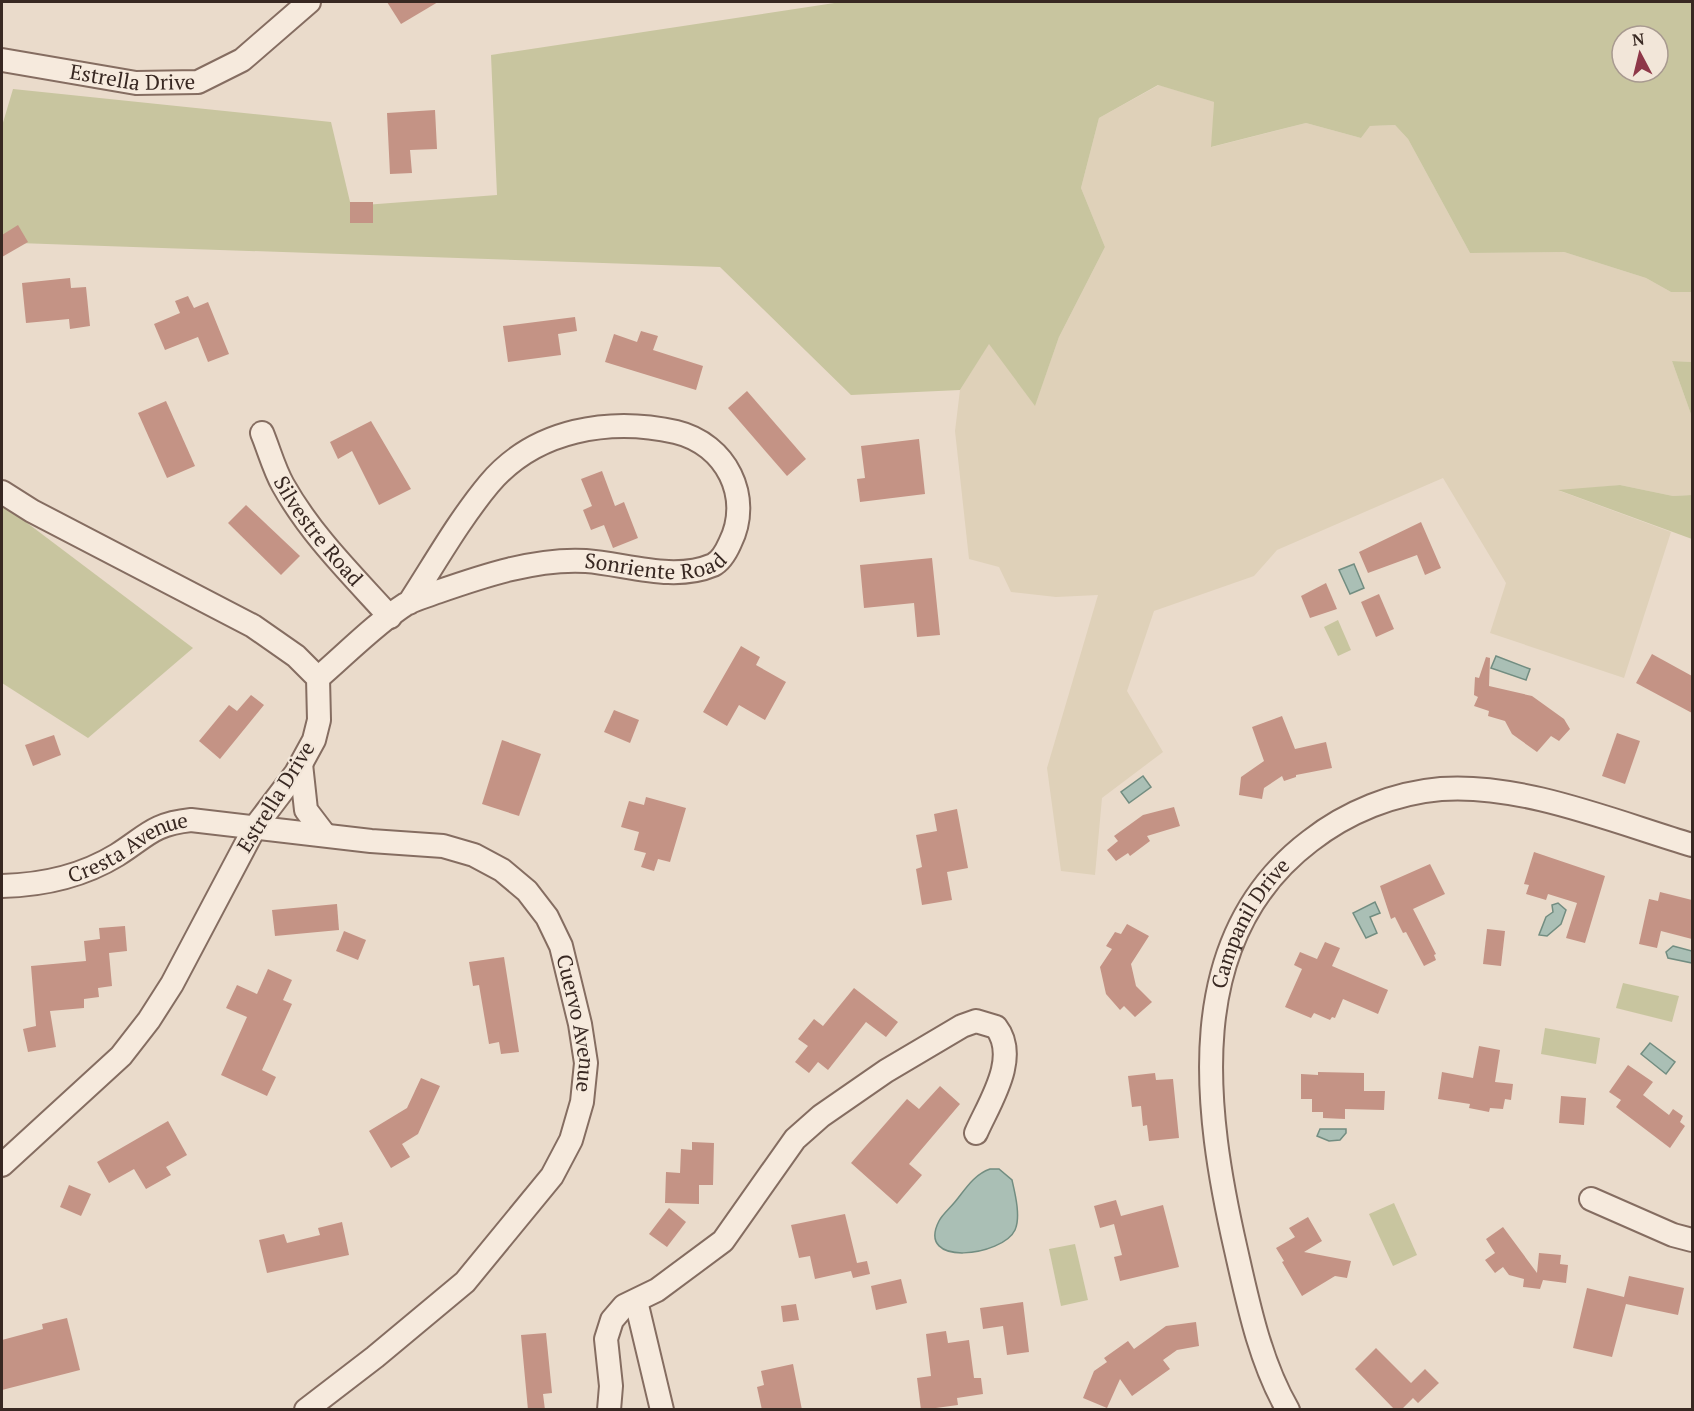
<svg xmlns="http://www.w3.org/2000/svg" width="1694" height="1411" viewBox="0 0 1694 1411" font-family="'PT Serif',serif">
<rect width="100%" height="100%" fill="#eadbcb"/>
<!-- farmland -->
<path fill="#dfd1b9" d="M1159 85 1214 102 1212 147 1306 123 1361 138 1370 126 1395 125 1408 139 1470 253 1564 252 1646 278 1671 292H1692V362L1672 361 1692 417V495L1673 496 1620 485 1560 491 1671 532 1624 678 1490 633 1506 583 1443 478 1277 550 1254 576 1154 611 1127 691 1163 752 1102 798 1095 875 1061 871 1047 768 1098 595 1056 597 1011 592 999 567 969 559 955 431 960 390 989 343 1035 405 1059 337 1105 247 1081 188 1099 118Z"/>
<!-- green -->
<g fill="#c8c59f" fill-rule="evenodd">
<path d="M841 2H1692V292H1671L1646 278 1564 252 1470 253 1408 139 1395 125 1370 126 1361 138 1306 123 1211 147 1214 102 1158 85 1099 118 1081 188 1105 247 1059 337 1035 406 989 344 960 390 851 395 720 267 18 243 2 256V126L13 89 331 122 351 206 497 195 491 55ZM1622 36H1658V72H1622Z"/>
<path d="M1672 361 1692 362V417Z"/>
<path d="M1620 485 1673 496 1692 495V539L1558 490Z"/>
<path d="M2 504 193 648 88 738 2 683Z"/>
<path d="M1338 620 1351 650 1338 656 1324 627Z"/>
<path d="M1623 983 1679 996 1672 1022 1616 1008Z"/>
<path d="M1545 1028 1600 1038 1596 1064 1541 1054Z"/>
<path d="M1394 1203 1417 1255 1393 1266 1369 1214Z"/>
<path d="M1075 1244 1088 1300 1061 1306 1049 1249Z"/>
</g>
<!-- water -->
<g fill="#aabfb5" stroke="#728d81" stroke-width="1.5">
<path d="M1354 564 1364 588 1350 594 1339 570Z"/>
<path d="M1496 656 1530 669 1526 680 1491 668Z"/>
<path d="M1143 776 1151 787 1129 803 1121 792Z"/>
<path d="M1375 902 1380 913 1370 917 1377 933 1366 938 1353 913Z"/>
<path d="M1558 903 1566 910 1561 924 1547 936 1539 935 1546 917 1553 912 1552 905Z"/>
<path d="M1673 946 1692 951V963L1668 958 1666 952Z"/>
<path d="M1650 1043 1675 1062 1666 1074 1641 1054Z"/>
<path d="M1320 1129H1346V1133L1340 1140 1329 1141 1317 1136Z"/>
<path d="M990 1169H999L1012 1180C1015 1193 1021 1217 1015 1230 1003 1256 915 1268 939 1221 942 1215 949 1209 954 1203 965 1190 973 1175 990 1169Z"/>
</g>
<!-- building -->
<g fill="#c49385">
<path d="M387 2H438L401 24Z"/>
<path d="M435 110 437 149 410 150 412 173 390 174 387 113Z"/>
<rect x="350" y="202" width="23" height="21"/>
<path d="M18 225 28 242 2 257V235Z"/>
<path d="M70 278 71 288 86 287 90 326 70 329 69 319 26 323 22 283Z"/>
<path d="M188 296 194 308 208 302 229 354 208 362 198 337 165 350 154 324 180 313 175 301Z"/>
<path d="M575 317 577 331 558 334 561 355 508 362 503 326Z"/>
<path d="M641 331 658 336 653 350 703 366 696 390 605 362 614 334 637 342Z"/>
<path d="M747 391 806 459 787 476 728 408Z"/>
<path d="M166 401 195 466 167 478 138 413Z"/>
<path d="M371 421 411 489 379 505 352 451 338 459 330 442Z"/>
<path d="M919 439 925 494 860 502 857 479 865 478 861 446Z"/>
<path d="M602 471 615 506 624 502 638 538 613 548 604 525 591 530 583 510 592 506 581 479Z"/>
<path d="M246 505 300 556 281 575 228 523Z"/>
<path d="M1421 522 1441 568 1425 575 1417 555 1368 573 1359 552Z"/>
<path d="M932 558 940 635 917 637 914 603 864 608 860 565Z"/>
<path d="M1326 583 1337 609 1310 618 1301 596Z"/>
<path d="M1379 594 1394 629 1376 637 1361 602Z"/>
<path d="M741 646 760 657 756 665 786 682 765 720 739 705 727 726 703 712Z"/>
<path d="M1652 654 1692 676V713L1636 683Z"/>
<path d="M1486 657 1490 658 1489 686 1532 696 1564 719 1570 729 1559 741 1551 736 1537 752 1512 734 1505 721 1488 716 1489 711 1474 706 1478 697 1474 695 1475 677 1479 678Z"/>
<path d="M251 695 264 705 220 759 199 741 229 705 237 711Z"/>
<path d="M614 710 639 720 630 743 604 732Z"/>
<path d="M1282 716 1295 749 1326 742 1332 768 1296 775V777L1284 781 1282 776 1264 788 1262 799 1239 795 1241 777 1264 761 1252 727Z"/>
<path d="M1617 733 1640 741 1625 784 1602 776Z"/>
<path d="M54 735 61 755 33 766 25 745Z"/>
<path d="M502 740 541 754 519 816 482 804Z"/>
<path d="M646 797 686 808 670 862 658 859 654 871 641 867 646 853 634 850 639 832 621 827 629 801 644 805Z"/>
<path d="M1174 807 1180 826 1147 836 1150 841 1130 856 1128 853 1116 861 1107 850 1118 841 1114 836 1143 815Z"/>
<path d="M957 809 968 868 947 872 952 900 922 905 916 869 922 867 916 835 937 831 934 814Z"/>
<path d="M1534 852 1605 876 1585 943 1566 938 1577 903 1548 894 1546 900 1526 894 1529 885 1524 884Z"/>
<path d="M1430 864 1445 894 1413 909 1436 954 1434 955 1436 960 1424 966 1406 932 1403 933 1395 917 1391 919 1380 886Z"/>
<path d="M1660 892 1692 900V939L1661 931 1657 948 1639 944 1649 899 1658 901Z"/>
<path d="M337 904 339 930 275 936 272 910Z"/>
<path d="M1127 924 1149 936 1131 964 1136 986 1152 1002 1135 1017 1124 1006 1120 1010 1106 994 1100 967 1112 949 1106 946 1115 932 1121 934Z"/>
<path d="M125 926 127 951 109 953 112 986 98 988 99 997 84 999V1008L50 1011 56 1047 28 1052 23 1029 36 1026 31 966 86 961 84 941 100 939 99 928Z"/>
<path d="M1487 929 1505 931 1501 966 1483 964Z"/>
<path d="M344 931 366 940 358 960 336 951Z"/>
<path d="M1325 942 1340 948 1332 966 1388 990 1378 1014 1343 999 1335 1018 1332 1017 1330 1020 1314 1013 1311 1018 1285 1007 1302 969 1294 965 1300 952 1317 959Z"/>
<path d="M504 957 519 1052 501 1054 499 1042 489 1044 479 985 473 986 469 962Z"/>
<path d="M268 969 292 980 283 1000 292 1004 262 1070 276 1077 267 1096 221 1075 247 1017 226 1008 237 985 257 994Z"/>
<path d="M854 988 898 1022 886 1037 866 1022 828 1070 818 1062 809 1073 795 1062 808 1046 798 1039 814 1019 823 1026Z"/>
<path d="M1479 1046 1500 1050 1495 1082 1513 1084 1511 1100 1505 1099 1503 1109 1490 1108 1489 1112 1469 1108 1470 1104 1438 1099 1442 1072 1473 1078Z"/>
<path d="M1628 1065 1653 1082 1643 1095 1669 1115 1673 1109 1683 1116 1680 1122 1685 1126 1670 1148 1616 1107 1621 1100 1609 1092Z"/>
<path d="M1318 1072 1364 1073V1091H1385L1384 1110 1345 1109V1119L1323 1118V1112H1312V1099H1301V1074L1318 1075Z"/>
<path d="M1155 1073 1156 1080 1173 1079 1179 1138 1149 1141 1147 1125 1143 1126 1141 1106 1132 1107 1128 1076Z"/>
<path d="M421 1078 440 1086 418 1134 402 1144 410 1157 391 1168 369 1131 407 1108Z"/>
<path d="M940 1086 960 1104 909 1164 922 1175 897 1204 851 1163 907 1099 919 1109Z"/>
<path d="M1561 1096 1586 1098 1584 1125 1559 1123Z"/>
<path d="M168 1121 187 1155 166 1167 171 1175 146 1189 134 1169 109 1183 97 1162Z"/>
<path d="M692 1142 714 1143 713 1185H699V1204L665 1203 666 1172 680 1173 681 1149 692 1150Z"/>
<path d="M69 1185 91 1194 81 1216 60 1207Z"/>
<path d="M1116 1200 1121 1216 1163 1205 1179 1267 1120 1281 1114 1257 1122 1255 1114 1224 1100 1228 1094 1206Z"/>
<path d="M669 1208 686 1222 667 1247 649 1234Z"/>
<path d="M845 1214 857 1263 867 1261 870 1274 853 1278 851 1271 815 1279 810 1256 799 1258 791 1225Z"/>
<path d="M1308 1217 1322 1241 1304 1252 1351 1261 1347 1278 1335 1276 1302 1296 1282 1262 1284 1261 1276 1248 1295 1237 1289 1228Z"/>
<path d="M342 1222 349 1255 267 1273 259 1240 284 1234 287 1243 320 1235 318 1228Z"/>
<path d="M1503 1227 1537 1273 1539 1253 1561 1255 1560 1264 1568 1265 1566 1283 1543 1280 1540 1289 1523 1287 1524 1279 1509 1275 1503 1267 1495 1273 1485 1260 1495 1253 1486 1239Z"/>
<path d="M1629 1276 1684 1288 1678 1315 1626 1304 1612 1357 1573 1348 1587 1288 1624 1297Z"/>
<path d="M901 1279 907 1303 876 1310 871 1286Z"/>
<path d="M1023 1302 1029 1352 1007 1355 1003 1326 983 1329 980 1308Z"/>
<path d="M796 1304 799 1320 783 1322 781 1306Z"/>
<path d="M67 1318 80 1370 2 1390V1340L43 1329 42 1324Z"/>
<path d="M1196 1322 1199 1346 1177 1350 1163 1360 1170 1369 1132 1396 1120 1379 1107 1408 1083 1398 1094 1371 1107 1362 1104 1358 1128 1341 1134 1349 1166 1326Z"/>
<path d="M946 1331 948 1343 969 1340 974 1378H981L983 1394 957 1398 958 1405 921 1410 917 1378 931 1376 926 1334Z"/>
<path d="M546 1333 552 1393 543 1394 545 1410H528L521 1335Z"/>
<path d="M1376 1348 1411 1383 1425 1369 1439 1383 1418 1403 1413 1398 1401 1410H1395L1355 1369Z"/>
<path d="M793 1364 802 1410H762L757 1387 764 1385 761 1371Z"/>
</g>
<g fill="none" stroke-linecap="round" stroke-linejoin="round">
<!-- minor casing -->
<g stroke="#856d61" stroke-width="26">
<g id="minor">
<path id="s1" d="M2 60 136 83 198 82 242 60 309 2"/>
<path id="s2" d="M262 433C269 450 274 469 283 485 311 535 352 575 390 617"/>
<path d="M2 492 32 511 253 626 296 656 318 678 319 720 314 740 296 773 255 827 172 984 149 1020 121 1056 2 1165"/>
<path id="s3" d="M318 678C346 654 375 624 406 604 415 599 427 596 437 592 483 576 536 558 586 561 626 564 673 582 713 565 721 561 726 552 730 543 753 497 726 444 676 432 610 417 535 429 489 484 459 520 435 563 409 603"/>
<path d="M301 764 306 810 325 835"/>
<path id="s4" d="M2 886C43 885 81 877 117 855 147 836 153 824 191 820L371 841 443 846 474 855 502 870 527 891 547 917 561 946 580 1024 586 1063 582 1102 571 1140 552 1176 465 1282 375 1357 306 1410"/>
<path d="M1591 1199 1673 1235 1692 1240"/>
<path d="M636 1301 662 1410"/>
<path d="M609 1410 611 1386 606 1339 612 1320 624 1306 657 1290 723 1241 795 1139 821 1116 886 1071 962 1026 976 1021 996 1027C1020 1058 989 1103 976 1133"/>
<path id="s5" d="M1288 1410C1260 1362 1248 1303 1236 1250 1204 1110 1181 939 1310 841 1347 812 1394 793 1441 789 1521 783 1615 822 1692 845"/>
</g>
</g>
<!-- minor -->
<use href="#minor" stroke="#f6eadd" stroke-width="22"/>
</g>
<g text-anchor="middle" stroke-width="4.5" stroke-linejoin="round" paint-order="stroke">
<!-- street labels -->
<g font-size="21" fill="#382822" stroke="#f2e6d9">
<text dy="7" stroke="none"><textPath href="#s1" startOffset="132">Estrella Drive</textPath></text>
<text dy="7" stroke="none"><textPath href="#s2" startOffset="114">Silvestre Road</textPath></text>
<text dy="7" stroke="none"><textPath href="#s3" startOffset="372">Sonriente Road</textPath></text>
<text transform="translate(276 797) rotate(-58)" y="7">Estrella Drive</text>
<text dy="7" stroke="none"><textPath href="#s4" startOffset="134">Cresta Avenue</textPath></text>
<text dy="7" stroke="none"><textPath href="#s5" startOffset="506">Campanil Drive</textPath></text>
<text dy="7" stroke="none"><textPath href="#s4" startOffset="698">Cuervo Avenue</textPath></text>
</g>
</g>
<!-- border -->
<rect width="1694" height="1411" fill="none" stroke="#382822" stroke-width="6"/>
<!-- north arrow -->
<g transform="translate(1640 54) rotate(353)"><circle r="28" fill="#f2e6d9" stroke="#a89a90" stroke-width="1.5"/>
<path d="M0-4.5L10 22L0 15L-10 22Z" fill="#8e3748"/>
<text y="-9" font-size="16" font-weight="bold" text-anchor="middle" fill="#382822">N</text>
</g>
</svg>
